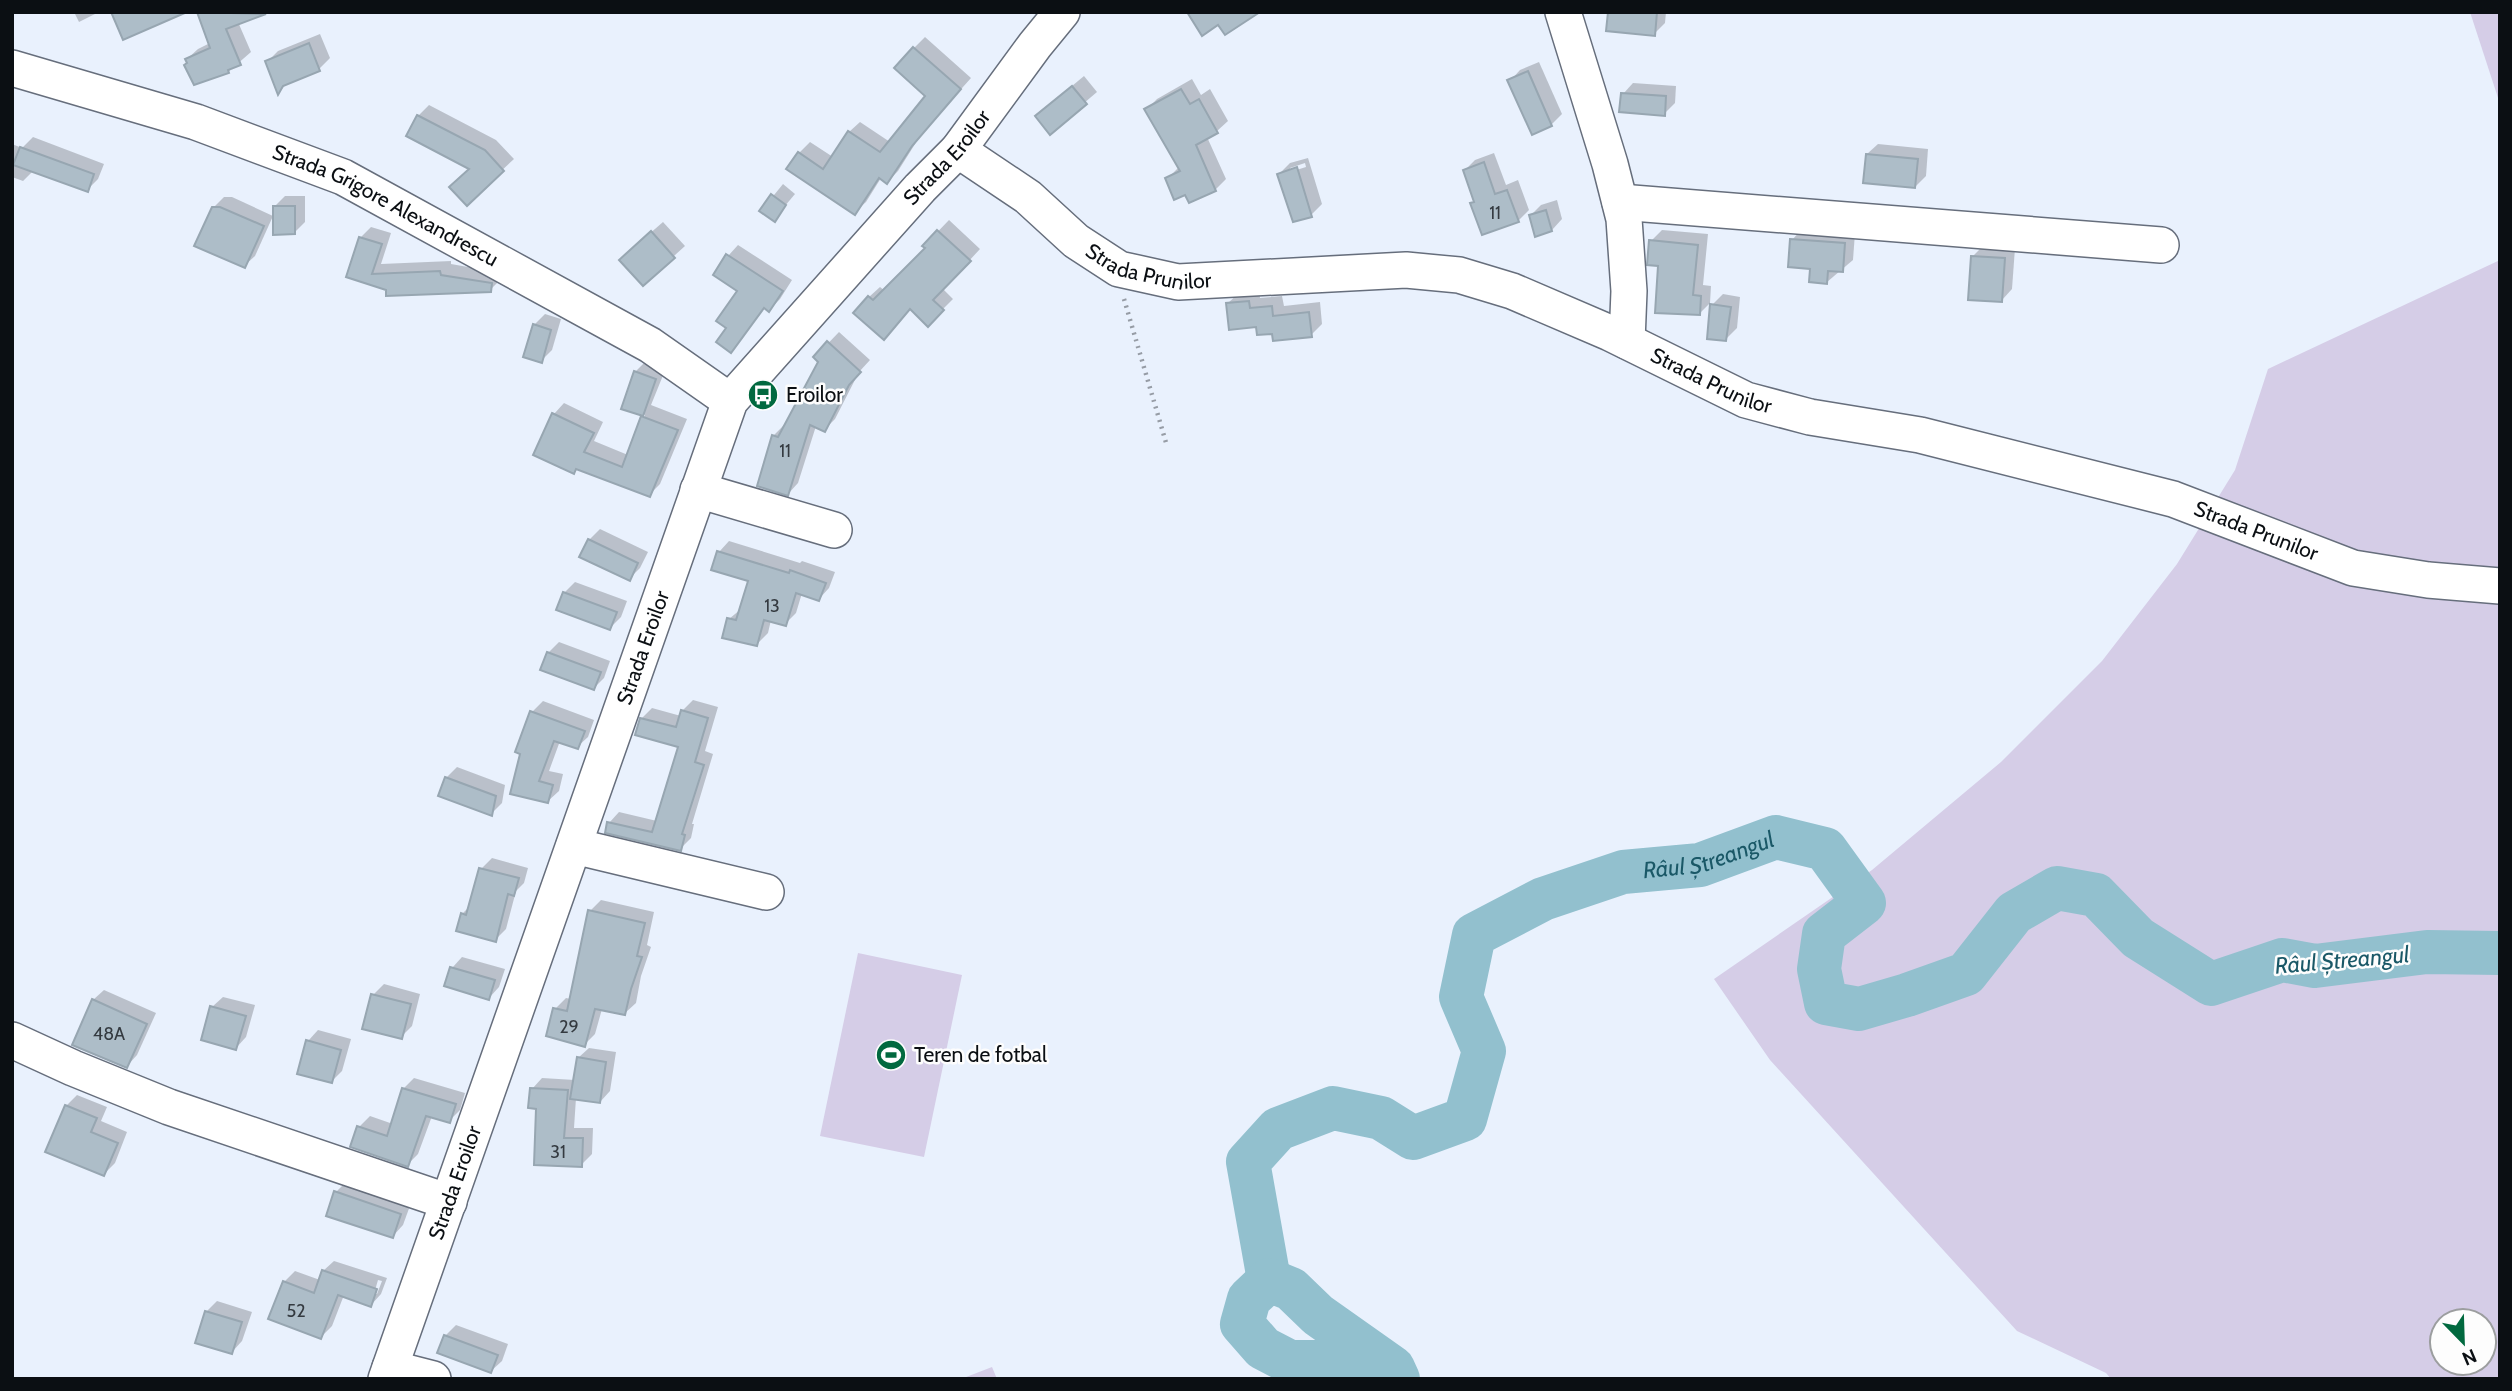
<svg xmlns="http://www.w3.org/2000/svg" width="2512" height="1391" viewBox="0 0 2512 1391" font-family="Cabin,sans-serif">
<rect width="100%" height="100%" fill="#e9f1fd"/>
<!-- green -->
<g fill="#d5cde7" fill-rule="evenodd">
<path d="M2470 12H2500V104Z"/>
<path d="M2500 260V1379H2111L2106 1373 2017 1331 1770 1060 1714 979 1872 870 2001 762 2102 661 2177 564 2235 470 2268 369ZM2442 1321H2484V1363H2442Z"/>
<path d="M858 953 962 975 924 1157 820 1136Z"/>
<path d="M992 1367 997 1379H961Z"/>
</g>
<!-- shadow -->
<g fill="#0003" fill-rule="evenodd">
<path d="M74 12H99L79 22Z"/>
<path d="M198 12H251L238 22 251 52 228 72 188 63 187 59 198 49 210 43Z"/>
<path d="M1610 12H1666L1665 23 1654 34Z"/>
<path d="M320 34 330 58 319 69 289 81 279 92 267 62 278 51Z"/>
<path d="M925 37 971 78 922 133 898 171 887 182 881 178 866 202 855 212 799 153 810 142 833 157 849 132 860 122 890 142 928 96 914 48Z"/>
<path d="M1539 62 1562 114 1551 125 1510 81 1520 70Z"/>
<path d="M1084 76 1097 92 1050 132 1048 106Z"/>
<path d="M1192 79 1201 95 1210 89 1228 121 1217 131 1207 137 1226 179 1215 190 1186 192 1167 179 1179 167 1146 110 1157 99Z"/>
<path d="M1633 83 1676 86 1675 103 1664 114 1623 94Z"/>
<path d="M429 105 496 140 514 159 467 203 471 168 418 116Z"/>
<path d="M33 137 104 164 98 179 87 190 34 170 23 181 12 177V144L22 148Z"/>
<path d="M1878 144 1928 149 1926 176 1915 187 1867 154Z"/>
<path d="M1494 153 1506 185 1518 180 1529 210 1518 221 1472 203 1476 200 1465 170 1475 160Z"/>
<path d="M1308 158 1322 204 1311 215 1279 174 1290 163ZM1305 163 1306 167 1290 172V168Z"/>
<path d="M783 184 795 194 774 219 761 211Z"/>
<path d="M285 196H305V222L294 233 274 207Z"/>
<path d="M224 197H232L273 216 255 256 244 266 213 208Z"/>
<path d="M1557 200 1562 219 1552 230 1531 215 1541 205Z"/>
<path d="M949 220 980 249 943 289 953 299 928 324 911 308 895 327 869 297 880 287 885 291 927 248 924 246Z"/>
<path d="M663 222 685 246 643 284 632 249Z"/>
<path d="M371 227 391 233 381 264 451 261V264L502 273 501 279 490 290 388 288 348 276 361 237Z"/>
<path d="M1802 229 1855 233 1853 260 1827 282 1792 240Z"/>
<path d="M1662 230 1708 234 1703 285 1711 286 1710 303 1699 314 1660 264 1651 241Z"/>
<path d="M738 245 792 280 780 299 769 310 765 307 731 351 729 328 740 290 728 256Z"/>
<path d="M1983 246 2015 248 2012 289 2002 300 1972 257Z"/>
<path d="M1259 291 1260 298 1282 296 1284 306 1320 302 1322 324 1311 335 1258 326 1228 303 1239 293Z"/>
<path d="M1723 294 1740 297 1737 328 1726 339 1712 305Z"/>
<path d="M545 314 561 319 552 350 541 361 534 325Z"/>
<path d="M839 332 870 360 859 372 835 419 824 430 816 426 798 483 788 494 773 436 784 425H786L820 361 815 357Z"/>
<path d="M646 361 666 368 651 405 687 419 660 484 649 495 578 468 574 472 554 414 564 403 603 422 594 441 628 455 645 415 623 408 636 371Z"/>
<path d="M600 529 648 552 640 568 629 579 589 540Z"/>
<path d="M729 541 800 563 802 561 835 572 829 588 819 599 802 593 796 613 785 624 771 620 768 633 757 644 729 619 741 609 750 580 719 552Z"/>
<path d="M575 582 627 601 621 617 610 628 564 593Z"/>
<path d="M559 642 610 661 604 678 594 688 548 653Z"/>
<path d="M693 700 718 707 705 751 713 754 692 824H694L691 838 680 849 609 823 619 812 657 821 680 746 641 719 652 708 681 716 682 711Z"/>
<path d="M543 701 594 720 588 737 577 747 560 741 549 771 563 774 559 791 548 801 512 793 532 712Z"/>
<path d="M457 767 505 785 502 803 491 814 446 778Z"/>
<path d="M492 858 528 868 524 883 516 891 506 929 495 940 462 914 470 906 481 869Z"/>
<path d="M601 900 654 912 647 945 651 947 641 976 636 1003 625 1013 602 1009 595 1034 584 1045 555 1009 566 998 571 999 590 911Z"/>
<path d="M462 957 505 969 499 987 489 998 452 968Z"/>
<path d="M384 984 420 994 412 1026 401 1037 373 995Z"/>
<path d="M104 990 156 1013 137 1055 127 1066 93 1000Z"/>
<path d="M223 997 255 1005 246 1037 236 1048 212 1007Z"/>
<path d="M318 1030 351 1039 342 1071 332 1081 308 1041Z"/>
<path d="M589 1048 616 1052 610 1091 600 1102 576 1098 574 1128H593L592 1154 581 1165 538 1107 532 1089 542 1078 575 1080 578 1058Z"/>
<path d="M414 1078 465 1093 460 1110 449 1121 432 1116 418 1154 407 1165 352 1146 359 1127 370 1116 393 1124 403 1089Z"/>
<path d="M77 1095 107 1107 101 1121 127 1132 115 1163 104 1174 66 1106Z"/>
<path d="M346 1182 411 1203 403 1225 393 1236 336 1192Z"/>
<path d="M334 1261 387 1278 381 1294 371 1305 344 1295 332 1326 321 1337 270 1318 284 1282 295 1271 320 1280 323 1271ZM378 1280 382 1281 377 1294H374Z"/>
<path d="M217 1301 252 1312 242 1341 232 1352 206 1312Z"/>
<path d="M456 1325 508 1344 502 1361 491 1371 445 1336Z"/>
</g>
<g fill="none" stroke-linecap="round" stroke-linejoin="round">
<!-- river -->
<g stroke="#92c0ce" stroke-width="44">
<path id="s1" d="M1269 1280 1248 1162 1278 1129 1333 1108 1381 1118 1413 1138 1465 1119 1484 1051 1461 997 1474 935 1543 899 1623 872 1700 865 1776 837 1825 849 1864 903 1824 934 1819 969 1826 1003 1859 1009 1907 995 1966 974 2014 913 2057 888 2096 895 2138 938 2211 984 2282 960 2315 966 2427 952 2500 953"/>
<path d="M1361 1379 1348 1362H1290L1263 1348 1242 1324 1249 1299 1269 1280 1291 1289 1318 1315 1393 1368 1398 1379"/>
</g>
</g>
<!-- building -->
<g fill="#adbdc8" stroke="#97a6b1" stroke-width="2">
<path d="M111 12H187L123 40Z"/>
<path d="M197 12 266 14 226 29 241 65 228 70 229 73 194 85 184 65 187 63 185 59 210 48Z"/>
<path d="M1187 12H1260L1225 35 1218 25 1202 36Z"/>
<path d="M1608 12H1657L1655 36 1606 31Z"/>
<path d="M309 43 320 71 283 86 278 95 265 61Z"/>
<path d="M913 47 961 89 912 146 887 184 879 178 855 215 786 169 798 152 823 169 848 131 880 152 925 96 894 68Z"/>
<path d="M1528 71 1552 126 1532 135 1507 80Z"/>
<path d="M1072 86 1087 104 1050 135 1035 116Z"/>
<path d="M1181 89 1190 104 1199 99 1218 133 1196 145 1216 191 1189 203 1185 195 1174 200 1165 178 1180 171 1144 109Z"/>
<path d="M1621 93 1666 96 1665 116 1619 112Z"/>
<path d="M417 115 485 150 504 171 467 206 449 187 469 169 406 136Z"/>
<path d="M20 147 94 174 88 192 13 165Z"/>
<path d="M1866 154 1918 159 1915 188 1863 183Z"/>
<path d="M1484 162 1495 194 1507 190 1519 222 1482 235 1470 203 1474 202 1463 170Z"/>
<path d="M1297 167 1312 217 1293 222 1277 174Z"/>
<path d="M771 194 786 205 775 222 759 211Z"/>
<path d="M273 206H295V234L273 235Z"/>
<path d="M212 207H220L264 226 245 268 194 246Z"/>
<path d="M1546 210 1552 231 1535 237 1529 215Z"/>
<path d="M937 230 971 261 933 300 944 310 928 327 910 309 884 340 853 313 868 296 873 300 925 248 922 246Z"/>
<path d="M651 231 675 258 643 286 619 260Z"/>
<path d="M359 237 382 244 372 274 440 271 441 275 492 283 491 292 386 296V290L346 277Z"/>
<path d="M1790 239 1845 243 1843 272 1828 271 1827 284 1809 282 1810 269 1788 267Z"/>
<path d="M1649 240 1698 245 1693 295 1701 296 1700 315 1655 313 1658 266 1647 265Z"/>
<path d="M726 254 783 291 769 312 764 308 731 353 716 342 726 328 716 321 737 291 713 275Z"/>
<path d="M1971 256 2005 258 2002 302 1968 300Z"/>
<path d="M1249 301 1250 308 1272 306 1273 316 1309 312 1312 337 1273 341 1272 334 1257 335 1256 327 1229 330 1226 303Z"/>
<path d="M1710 304 1731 307 1726 341 1707 339Z"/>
<path d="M533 324 551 330 542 363 523 357Z"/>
<path d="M827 341 861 372 849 385 825 432 810 425 788 496 757 486 772 435 778 437 818 362 813 357Z"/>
<path d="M634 371 656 379 643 416 621 409Z"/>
<path d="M552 413 594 433 584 452 622 467 641 416 678 430 650 497 576 469 574 474 533 455Z"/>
<path d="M588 539 638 563 630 581 579 557Z"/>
<path d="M717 551 789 573 790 570 826 583 819 601 796 593 786 626 764 620 757 646 722 638 727 618 736 620 748 581 711 570Z"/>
<path d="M563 592 617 612 610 630 556 610Z"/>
<path d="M547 652 601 672 594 690 540 670Z"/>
<path d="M681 710 708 718 695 762 704 765 682 834 685 835 681 851 605 833 607 822 652 832 678 747 635 735 640 718 676 727Z"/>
<path d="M530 711 585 731 578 749 554 741 539 781 553 785 548 803 510 794 520 754 515 752Z"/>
<path d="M445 777 496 796 492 816 438 796Z"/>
<path d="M479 868 519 878 514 896 508 894 496 942 456 931 461 913 466 915Z"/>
<path d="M588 910 645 923 637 956 642 957 631 989 625 1015 595 1009 585 1047 546 1036 553 1008 567 1011Z"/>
<path d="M450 967 495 980 489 1000 444 986Z"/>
<path d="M371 994 411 1004 402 1039 362 1029Z"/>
<path d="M92 999 147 1024 127 1068 72 1045Z"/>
<path d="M210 1006 246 1016 236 1050 201 1040Z"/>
<path d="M306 1040 341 1050 332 1083 297 1074Z"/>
<path d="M577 1057 606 1062 600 1103 570 1099Z"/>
<path d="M402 1088 456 1104 450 1123 426 1116 408 1167 350 1147 357 1126 387 1136Z"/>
<path d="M530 1088 568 1090 564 1138H583L582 1167 534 1165 536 1109 528 1108Z"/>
<path d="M65 1105 97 1118 91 1132 118 1143 104 1176 45 1152Z"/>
<path d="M334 1191 401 1214 393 1238 326 1216Z"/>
<path d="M322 1270 377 1289 371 1307 338 1295 321 1339 268 1319 283 1281 314 1293Z"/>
<path d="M205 1311 242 1322 232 1354 195 1343Z"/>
<path d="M444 1335 498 1355 491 1373 437 1353Z"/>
</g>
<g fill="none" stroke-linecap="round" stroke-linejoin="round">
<!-- minor casing -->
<g stroke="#666e7c" stroke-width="38">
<g id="minor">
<path d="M1563 12 1610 164 1624 219 1629 291 1627 341"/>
<path id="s2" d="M12 68 196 122 343 177 650 345 730 401"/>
<path id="s3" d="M958 150 1028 197 1076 241 1119 269 1178 282 1406 270 1459 275 1512 291 1610 333 1746 400 1810 417 1920 435 2173 499 2353 568 2428 580 2500 586"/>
<path d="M1620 202 2161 245"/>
<path d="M698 490 834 530"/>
<path d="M574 846 766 892"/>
<path d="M12 1040 73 1068 169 1107 449 1202"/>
<path d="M390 1368 433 1379"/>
<path id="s4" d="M386 1379 730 401 920 188 958 150 1035 45 1062 12"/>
</g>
</g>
<!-- path -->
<path stroke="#969ca5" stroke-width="4.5" stroke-dasharray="2 5" stroke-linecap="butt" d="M1124 299 1167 446"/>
<!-- minor -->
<use href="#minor" stroke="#fff" stroke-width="35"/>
</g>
<!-- icons -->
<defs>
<g id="bus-disc" transform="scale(1.575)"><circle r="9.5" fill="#01693f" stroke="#fdfdfd"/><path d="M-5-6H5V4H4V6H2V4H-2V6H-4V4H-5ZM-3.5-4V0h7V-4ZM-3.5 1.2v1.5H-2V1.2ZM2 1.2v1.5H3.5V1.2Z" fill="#fff"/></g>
<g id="stadium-disc" transform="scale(1.575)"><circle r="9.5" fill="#01693f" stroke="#fdfdfd"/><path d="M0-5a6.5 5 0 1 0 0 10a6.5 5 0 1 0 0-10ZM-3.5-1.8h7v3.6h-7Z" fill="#fff"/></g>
</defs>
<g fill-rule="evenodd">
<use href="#bus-disc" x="763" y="395"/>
<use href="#stadium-disc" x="891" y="1055"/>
</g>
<g text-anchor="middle" stroke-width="5" stroke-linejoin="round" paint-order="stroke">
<!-- number labels -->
<g font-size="18" fill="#343a40">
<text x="1495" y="219">11</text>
<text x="785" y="457">11</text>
<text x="772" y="612">13</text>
<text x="569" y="1033">29</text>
<text x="109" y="1040">48A</text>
<text x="558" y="1158">31</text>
<text x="296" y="1317">52</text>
</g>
<!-- street labels -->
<g font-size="21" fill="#0b0f13" stroke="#fdfdfd">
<text dy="7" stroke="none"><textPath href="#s4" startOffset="1363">Strada Eroilor</textPath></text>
<text dy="7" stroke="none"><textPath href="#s2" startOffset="399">Strada Grigore Alexandrescu</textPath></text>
<text dy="7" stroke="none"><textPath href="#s3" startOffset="229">Strada Prunilor</textPath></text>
<text dy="7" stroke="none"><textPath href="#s3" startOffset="817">Strada Prunilor</textPath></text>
<text dy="7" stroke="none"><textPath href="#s3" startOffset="1384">Strada Prunilor</textPath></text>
<text dy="7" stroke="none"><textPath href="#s4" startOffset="775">Strada Eroilor</textPath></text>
<text dy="7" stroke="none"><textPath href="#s4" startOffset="208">Strada Eroilor</textPath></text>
</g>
<!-- poi labels -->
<g font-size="21" fill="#0b0f13" stroke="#fdfdfd" text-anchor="start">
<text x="786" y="402">Eroilor</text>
<text x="914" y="1062">Teren de fotbal</text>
</g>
<!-- water labels -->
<g font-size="23" font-style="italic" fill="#1a5867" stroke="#fdfdfd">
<text dy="8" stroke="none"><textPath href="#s1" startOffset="808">Râul Ștreangul</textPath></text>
<text transform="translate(2342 960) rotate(-5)" y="8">Râul Ștreangul</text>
</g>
</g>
<!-- border -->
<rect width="2512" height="1391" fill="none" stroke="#0b0f13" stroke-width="28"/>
<!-- north arrow -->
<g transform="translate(2463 1342) rotate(157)"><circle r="33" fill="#fdfdfd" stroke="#9c9e9f" stroke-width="2"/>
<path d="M0-5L12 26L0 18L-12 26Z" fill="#01693f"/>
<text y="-10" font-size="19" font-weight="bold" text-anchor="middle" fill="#0b0f13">N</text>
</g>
</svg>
